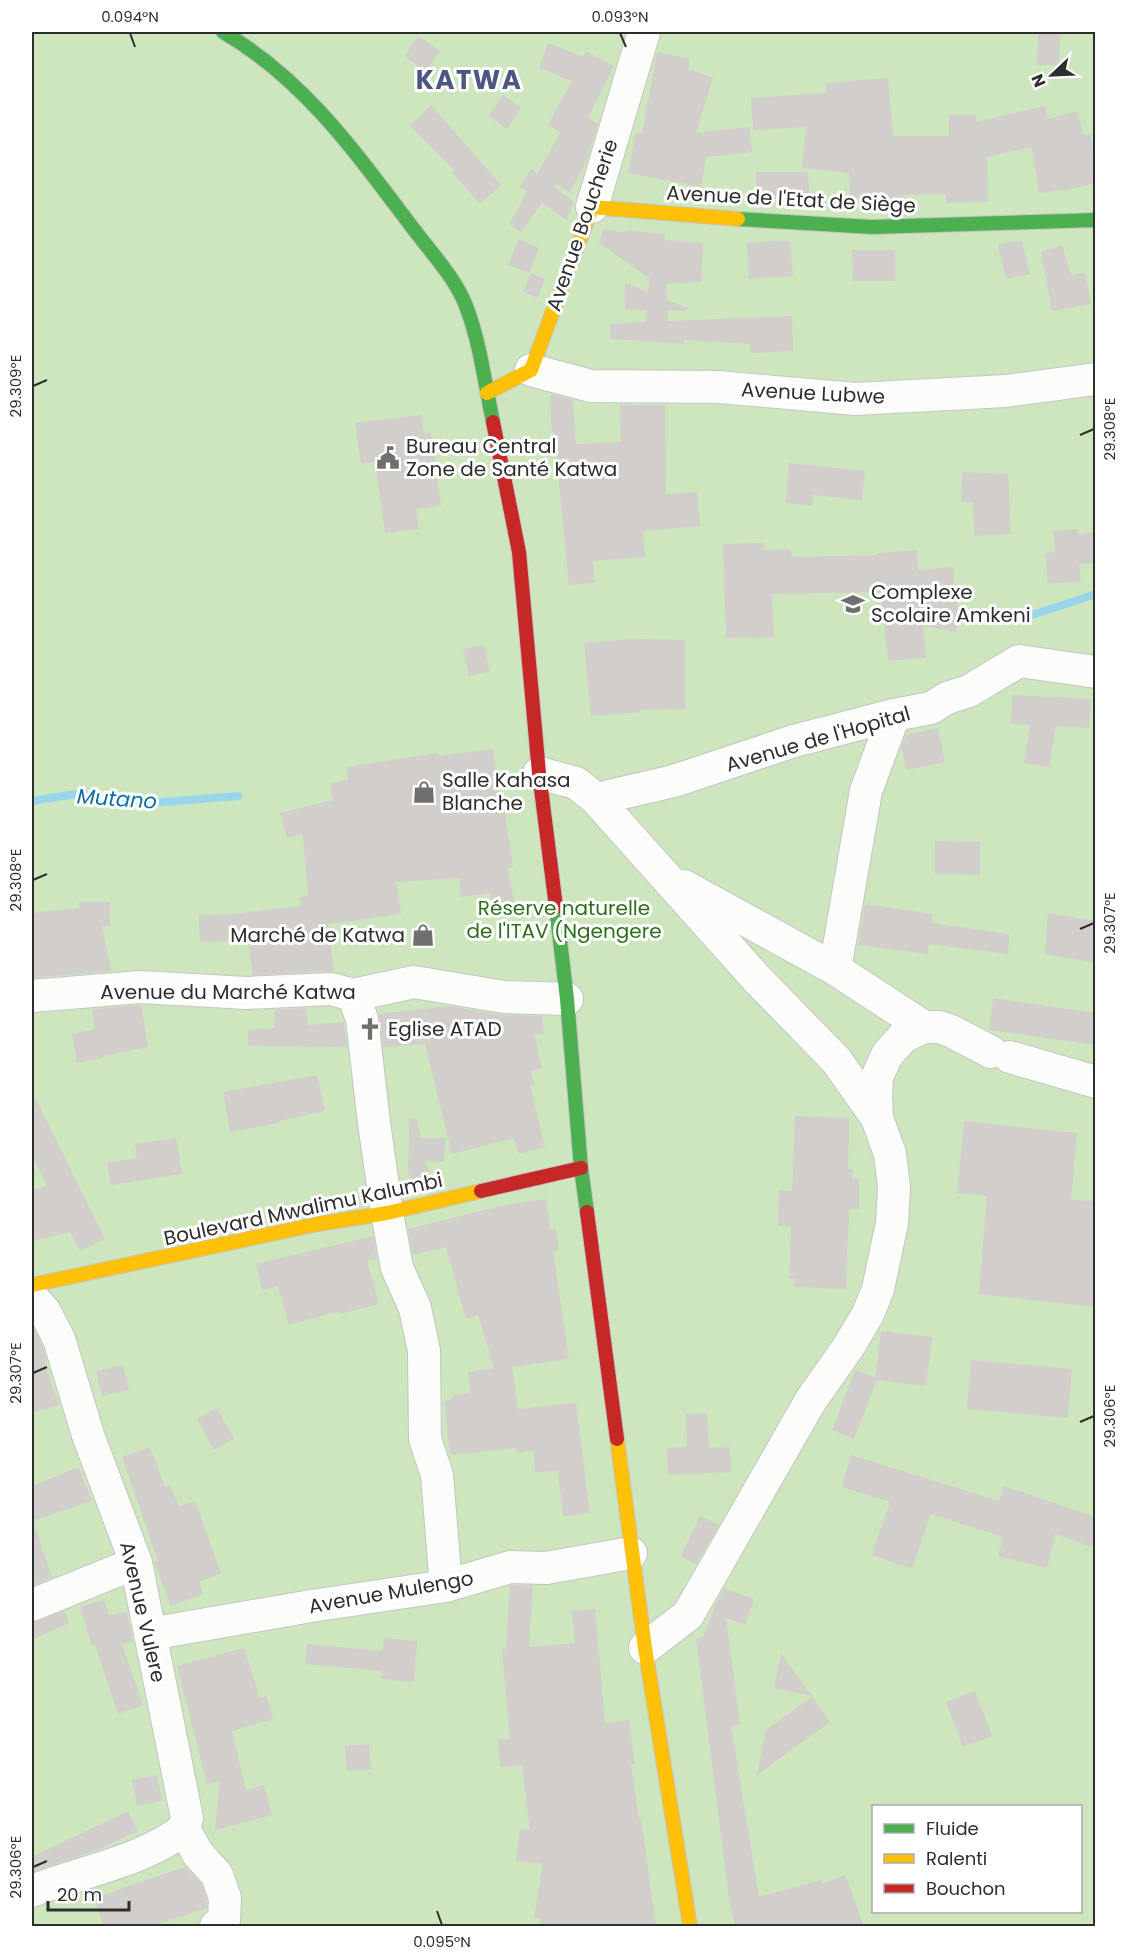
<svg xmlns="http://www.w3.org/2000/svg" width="1127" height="1958" viewBox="0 0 1127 1958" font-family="Poppins,sans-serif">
<rect width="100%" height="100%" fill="#ece8e4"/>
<!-- green -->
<path fill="#cee6be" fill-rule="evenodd" d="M32 32H1095V1926H32ZM874 1806H1080V1912H874Z"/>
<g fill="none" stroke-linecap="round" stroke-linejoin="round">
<!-- stream -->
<g stroke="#99d6ec" stroke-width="8">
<path d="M1032 615 1096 594"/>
<path d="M32 801 76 794 151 803 238 796"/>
</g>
</g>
<!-- building -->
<g fill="#d1cecb">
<path d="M1038 32H1060L1059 65H1037Z"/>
<path d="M418 36 440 51 426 72 405 56Z"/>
<path d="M548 43 583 57 586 51 614 66 588 118 598 124 586 162 570 192 556 184 554 187 574 202 567 220 542 203 521 232 509 224 527 192 519 186 532 169 537 174 561 132 548 125 572 81 539 68Z"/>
<path d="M657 52 690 59 688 69 713 78 696 133 749 127 752 152 706 157 701 187 628 173 636 133 642 134Z"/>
<path d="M888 78 893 136H949V115H976V122L1045 106 1048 119 1076 111 1084 135 1090 133 1095 155V183L1072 189 1039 193 1032 147 987 157 988 202 946 203V194L902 195 903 198H850L849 173 802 168 806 127 753 130 751 98 826 93V83Z"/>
<path d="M503 95 521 108 507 129 488 116Z"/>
<path d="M431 105 501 185 480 204 452 172 454 170 410 126Z"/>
<path d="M756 172H808L809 199H756Z"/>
<path d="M604 229 626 233V230L665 234 664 240 703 243 701 282 666 284 667 300 688 308 687 311 668 310V321L792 316 793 351 751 353 750 344 684 340V344L610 339V324L646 322 647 310 625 309V283L648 292 649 278 599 243Z"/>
<path d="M519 239 539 248 529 273 508 265Z"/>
<path d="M780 241H790L793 276 749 279 747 243Z"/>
<path d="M1014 241H1022L1030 274 1006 279 998 245Z"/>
<path d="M1062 245 1071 275 1085 273 1091 304 1052 311 1041 252Z"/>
<path d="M852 250H895V281H853Z"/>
<path d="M531 273 545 279 538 298 523 292Z"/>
<path d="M550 394 573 400 576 444 621 442 620 405H665L666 494 697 492 700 526 643 531 645 557 593 561 595 583 569 585 554 432H552Z"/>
<path d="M422 415 424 433H431L441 506 416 509 419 529 385 533 375 462 361 464 355 423Z"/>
<path d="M789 463 865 471 862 500 813 495 812 506 786 503Z"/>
<path d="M962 472 1008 474 1011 534 974 536 973 502H961Z"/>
<path d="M1077 529 1078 534 1095 532V563L1079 564 1081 581 1048 584 1045 553 1055 552 1053 531Z"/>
<path d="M764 543V550L791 549 792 557 878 555V553L917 550 918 570 953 567 958 618 956 632 923 626 926 658 888 661 881 592 772 594 774 637 726 638 723 544Z"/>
<path d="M633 639 685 640V709L640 710V712L591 716 584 643Z"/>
<path d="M484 645 490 672 469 676 463 649Z"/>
<path d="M1012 695 1091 699 1089 728 1056 726 1049 767 1024 763 1030 725 1011 724Z"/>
<path d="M938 728 945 762 907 770 901 747 906 735Z"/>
<path d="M493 749 501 807 504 806 513 867 508 868 514 903 492 906 490 893 461 897 459 878 396 882 401 914 328 924 334 971 253 975 248 940 200 942 199 915 233 914 301 906 300 897 308 896 303 834 287 838 280 813 333 800 330 783 348 780 346 767 438 753 439 756Z"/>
<path d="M935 841 980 842V875L935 874Z"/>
<path d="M79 902H110V926H102L111 971 32 978V913L79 908Z"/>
<path d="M865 904 933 914 932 923 1009 934 1008 954 929 944 928 954 858 945Z"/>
<path d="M1048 913 1095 921V963L1045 954Z"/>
<path d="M993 998 1095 1013V1045L989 1030Z"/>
<path d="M141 1005 148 1047 103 1056V1058L77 1063 72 1034 95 1029 92 1009Z"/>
<path d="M448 1006 501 1015 542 1016 544 1034H534L542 1068 531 1071 535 1085 530 1086 545 1147 519 1154 514 1138 452 1154 425 1044 383 1047 379 1014Z"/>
<path d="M306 1008 308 1025 344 1022 347 1047 248 1046V1030L275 1028 274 1010Z"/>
<path d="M317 1075 325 1111 279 1121V1123L230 1132 223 1092Z"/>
<path d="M32 1091 105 1239 80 1251 70 1232 32 1241V1190L47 1186 32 1155Z"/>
<path d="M795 1116 849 1118 848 1169H853L852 1179H859V1209H849L846 1289 794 1287 795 1279H789L791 1227 778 1226 779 1190 792 1191Z"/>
<path d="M416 1118 421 1138H445L444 1162 426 1161 430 1178 411 1183 408 1172 409 1119Z"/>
<path d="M964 1121 1077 1133 1071 1200 1095 1201V1307L979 1294 987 1196 957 1193Z"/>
<path d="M176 1138 182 1174 111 1185 107 1163 137 1158 135 1144Z"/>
<path d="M546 1199 550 1230 556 1229 559 1250 553 1251 569 1359 512 1367 518 1409 576 1403 590 1513 563 1516 558 1471 535 1472 533 1451 517 1453 516 1448 450 1455 444 1401 453 1399V1395L471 1393 468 1372 494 1368 478 1315 466 1319 446 1247 413 1255 408 1229 505 1205Z"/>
<path d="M373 1236 377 1259 367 1261 379 1304 340 1314 339 1311 289 1325 278 1286 262 1290 256 1264Z"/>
<path d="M32 1325 42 1346 47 1361H44L59 1405 32 1413Z"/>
<path d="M881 1331 932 1337 926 1386 877 1380 854 1439 832 1430 855 1370 875 1377Z"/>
<path d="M971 1360 1072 1369 1068 1418 967 1409Z"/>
<path d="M123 1365 129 1390 102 1396 96 1371Z"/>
<path d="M217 1408 234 1439 214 1450 197 1419Z"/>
<path d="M707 1413 709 1448 730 1447 731 1472 668 1475 667 1448 687 1447 686 1414Z"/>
<path d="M150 1447 165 1487 170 1485 179 1507 195 1501 221 1573 199 1582 203 1594 171 1606 154 1562 158 1561 122 1457Z"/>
<path d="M851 1455 999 1501 1004 1486 1095 1517V1548L1055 1534 1047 1568 998 1556 1003 1537 931 1514 912 1569 872 1555 890 1502 842 1487Z"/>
<path d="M79 1467 92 1501 32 1521V1486Z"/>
<path d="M700 1516 719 1525 696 1564 681 1556Z"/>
<path d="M32 1527H35L52 1577 32 1586Z"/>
<path d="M512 1585 533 1586 529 1647 575 1643 572 1611 595 1609 605 1723 629 1720 635 1764 631 1765 639 1819 641 1818 656 1926H539L542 1919 534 1917 543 1864 516 1861 520 1829 530 1830 522 1765 500 1767 498 1739H510L502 1649H506L510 1586Z"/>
<path d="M724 1588 754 1599 745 1625 726 1618 740 1724 731 1726 759 1897 821 1880 822 1884 845 1875 864 1926H736L730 1906 696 1638 703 1637 716 1603Z"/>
<path d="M104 1600 109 1615 127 1612 133 1642 122 1644 143 1705 118 1714 95 1645 92 1646 80 1607Z"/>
<path d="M64 1611 69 1623 32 1640V1623Z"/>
<path d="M384 1638 417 1641 414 1682 381 1679 382 1671 305 1664 307 1644 383 1651Z"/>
<path d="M244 1648 260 1698 266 1696 273 1719 232 1731 246 1790 264 1785 272 1815 215 1830 220 1781 207 1784 177 1666Z"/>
<path d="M781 1653 812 1696 774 1688Z"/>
<path d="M975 1691 992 1736 963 1747 946 1702Z"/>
<path d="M812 1697 830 1722 757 1775 766 1730Z"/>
<path d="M369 1744 371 1769 347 1771 345 1746Z"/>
<path d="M157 1775 162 1801 137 1806 132 1780Z"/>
<path d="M128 1811 138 1831 97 1850 35 1871 32 1864V1857Z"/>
<path d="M185 1867 201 1884 207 1901V1908L152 1926H104L94 1898Z"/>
</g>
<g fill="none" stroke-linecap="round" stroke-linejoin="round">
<!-- street casing -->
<g stroke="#c5c4c5" stroke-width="34">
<g id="street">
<path d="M592 207 644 32"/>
<path d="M531 370 591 386 719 387 855 399 1006 391 1096 379"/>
<path d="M539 773 576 783 596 799 757 979 836 1060 877 1118"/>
<path d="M596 799 674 781 794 741 894 715 931 708 947 698 969 691 1019 661 1096 672"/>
<path d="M684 886 835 969 924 1027"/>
<path d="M835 969 866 791 894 715"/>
<path d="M353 995 362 1019 374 1123 387 1213 397 1268 415 1308 424 1351 425 1439 437 1475 446 1586"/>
<path d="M32 996 140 987 246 993 331 989 353 995 414 982 504 997 567 999"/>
<path d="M1010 1057 1096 1082"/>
<path d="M32 1297 45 1312 59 1339 88 1435 136 1563 187 1818 184 1829 198 1854 217 1875 225 1898 224 1920 216 1926"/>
<path d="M32 1605 136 1563"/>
<path d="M150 1634 311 1606 446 1586 510 1567 546 1568 631 1553"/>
<path d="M645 1648 688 1615 811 1400 849 1346 868 1314 878 1289 892 1223 894 1187 890 1154 877 1118 876 1096 877 1077 887 1055 903 1037 924 1027H939L951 1031 991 1052"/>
<path d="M32 1891C79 1872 144 1861 184 1829"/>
</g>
</g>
<!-- fast casing -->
<g stroke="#c5c4c5" stroke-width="16">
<g id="fast">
<path d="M223 32C304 79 356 153 412 227 430 251 456 279 466 306 480 342 485 384 493 422"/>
<path d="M738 219 872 227 1096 220"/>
<path d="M556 907 567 999 581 1168 587 1212"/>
</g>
</g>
<!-- slow casing -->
<g stroke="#c5c4c5" stroke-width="16">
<g id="slow">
<path d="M487 393 531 370 592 207 738 219"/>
<path d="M32 1285 318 1224 387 1213 481 1191"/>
<path d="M617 1439 645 1648 690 1926"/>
</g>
</g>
<!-- jam casing -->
<g stroke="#c5c4c5" stroke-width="16">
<g id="jam">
<path d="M493 422 519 552 539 773 556 907"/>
<path d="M481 1191 581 1168"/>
<path d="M587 1212 617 1439"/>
</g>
</g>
<!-- street -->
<use href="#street" stroke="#fcfcfb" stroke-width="32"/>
<!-- fast -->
<use href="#fast" stroke="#4caf50" stroke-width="14"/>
<!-- slow -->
<use href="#slow" stroke="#ffc107" stroke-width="14"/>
<!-- jam -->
<use href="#jam" stroke="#c62828" stroke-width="14"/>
</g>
<!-- ticks -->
<path fill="none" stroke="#2e2e2e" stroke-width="2" d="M130 33 135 47M620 33 626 47M33 386 47 380M1080 435 1094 429M33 880 47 874M1080 929 1094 923M33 1373 47 1367M1080 1422 1094 1416M33 1867 47 1861M437 1911 442 1925"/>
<!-- icons -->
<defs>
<g id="civic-bare" transform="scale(1.8)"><path d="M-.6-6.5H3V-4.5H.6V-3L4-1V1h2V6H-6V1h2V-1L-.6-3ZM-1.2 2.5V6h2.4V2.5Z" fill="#706f6e" stroke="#fff" stroke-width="2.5" paint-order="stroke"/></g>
<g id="school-bare" transform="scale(1.8)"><path d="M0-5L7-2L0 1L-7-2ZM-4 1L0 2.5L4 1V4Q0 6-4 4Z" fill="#706f6e" stroke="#fff" stroke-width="2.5" paint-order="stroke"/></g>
<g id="shop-bare" transform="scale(1.8)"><path d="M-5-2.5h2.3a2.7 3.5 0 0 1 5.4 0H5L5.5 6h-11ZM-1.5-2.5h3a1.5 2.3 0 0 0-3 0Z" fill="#706f6e" stroke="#fff" stroke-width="2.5" paint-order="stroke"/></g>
<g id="church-bare" transform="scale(1.8)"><path d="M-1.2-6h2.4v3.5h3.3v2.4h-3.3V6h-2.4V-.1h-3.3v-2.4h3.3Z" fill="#706f6e" stroke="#fff" stroke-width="2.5" paint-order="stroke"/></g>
</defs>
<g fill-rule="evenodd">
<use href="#civic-bare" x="388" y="458"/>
<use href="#school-bare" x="853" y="604"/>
<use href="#shop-bare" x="424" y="792"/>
<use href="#shop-bare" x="423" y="935"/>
<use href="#church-bare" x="370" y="1029"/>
</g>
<g text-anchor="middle" stroke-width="6" stroke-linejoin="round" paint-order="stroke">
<!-- street labels -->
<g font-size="20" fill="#2e2e2e" stroke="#fff">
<text transform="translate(791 199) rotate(3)" y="7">Avenue de l'Etat de Siège</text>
<text transform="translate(582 225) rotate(-71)" y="7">Avenue Boucherie</text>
<text transform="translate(813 393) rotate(3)" y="7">Avenue Lubwe</text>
<text transform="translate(818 739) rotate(-16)" y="7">Avenue de l'Hopital</text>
<text x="228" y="999">Avenue du Marché Katwa</text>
<text transform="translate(303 1209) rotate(-12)" y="7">Boulevard Mwalimu Kalumbi</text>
<text transform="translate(391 1592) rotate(-10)" y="7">Avenue Mulengo</text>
<text transform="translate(143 1612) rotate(77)" y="7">Avenue Vulere</text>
</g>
<!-- poi labels -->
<g font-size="20" fill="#2e2e2e" stroke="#fff" text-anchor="start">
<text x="406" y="453">Bureau Central<tspan x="406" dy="23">Zone de Santé Katwa</tspan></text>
<text x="871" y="599">Complexe<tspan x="871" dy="23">Scolaire Amkeni</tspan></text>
<text x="442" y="787">Salle Kahasa<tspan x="442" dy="23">Blanche</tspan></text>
<text x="405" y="942" text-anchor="end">Marché de Katwa</text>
<text x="388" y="1036">Eglise ATAD</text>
</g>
<!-- park labels -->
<g font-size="20" fill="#2c6e1b" stroke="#fff">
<text x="564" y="915">Réserve naturelle<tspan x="564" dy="23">de l'ITAV (Ngengere</tspan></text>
</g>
<!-- water labels -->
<g font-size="21" font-style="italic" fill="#0d6fa3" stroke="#fff">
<text transform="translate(117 799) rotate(4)" y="7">Mutano</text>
</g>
<!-- district labels -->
<g font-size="26" font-weight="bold" letter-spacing="1.5" fill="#4d5680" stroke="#fff">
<text x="469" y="89">KATWA</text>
</g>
</g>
<!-- border -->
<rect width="1127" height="1958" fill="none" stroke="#ffffff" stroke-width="66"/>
<!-- legend -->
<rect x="872" y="1805" width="210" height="108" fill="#ffffff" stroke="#ababab" stroke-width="1.5"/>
<rect x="884" y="1824" width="30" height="9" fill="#4caf50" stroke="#ababab" stroke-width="1.5"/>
<text x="926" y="1835" font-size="18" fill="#2e2e2e">Fluide</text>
<rect x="884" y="1854" width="30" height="9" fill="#ffc107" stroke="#ababab" stroke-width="1.5"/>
<text x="926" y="1865" font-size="18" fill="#2e2e2e">Ralenti</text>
<rect x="884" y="1884" width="30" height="9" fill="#c62828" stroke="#ababab" stroke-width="1.5"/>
<text x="926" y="1895" font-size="18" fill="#2e2e2e">Bouchon</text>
<!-- north arrow -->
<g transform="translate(1052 75) rotate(247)" stroke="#ffffff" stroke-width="4.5" paint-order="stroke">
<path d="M0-4.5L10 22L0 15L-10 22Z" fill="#2e2e2e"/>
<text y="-9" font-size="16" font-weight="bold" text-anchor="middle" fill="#2e2e2e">N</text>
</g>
<!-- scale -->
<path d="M48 1901v9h81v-9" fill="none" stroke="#2e2e2e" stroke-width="3"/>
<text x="57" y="1901" font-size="18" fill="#2e2e2e" stroke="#ffffff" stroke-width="4.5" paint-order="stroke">20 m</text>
<rect x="33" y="33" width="1061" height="1892" fill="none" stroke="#2e2e2e" stroke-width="2"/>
<g font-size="15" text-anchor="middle" fill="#2e2e2e">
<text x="130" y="22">0.094°N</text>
<text x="620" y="22">0.093°N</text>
<text transform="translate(16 386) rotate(-90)" y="5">29.309°E</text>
<text transform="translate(1110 429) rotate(-90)" y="5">29.308°E</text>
<text transform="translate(16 880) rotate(-90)" y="5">29.308°E</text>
<text transform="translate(1110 923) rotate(-90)" y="5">29.307°E</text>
<text transform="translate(16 1373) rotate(-90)" y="5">29.307°E</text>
<text transform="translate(1110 1416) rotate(-90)" y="5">29.306°E</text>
<text transform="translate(16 1867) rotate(-90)" y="5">29.306°E</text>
<text x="442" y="1947">0.095°N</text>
</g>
</svg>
